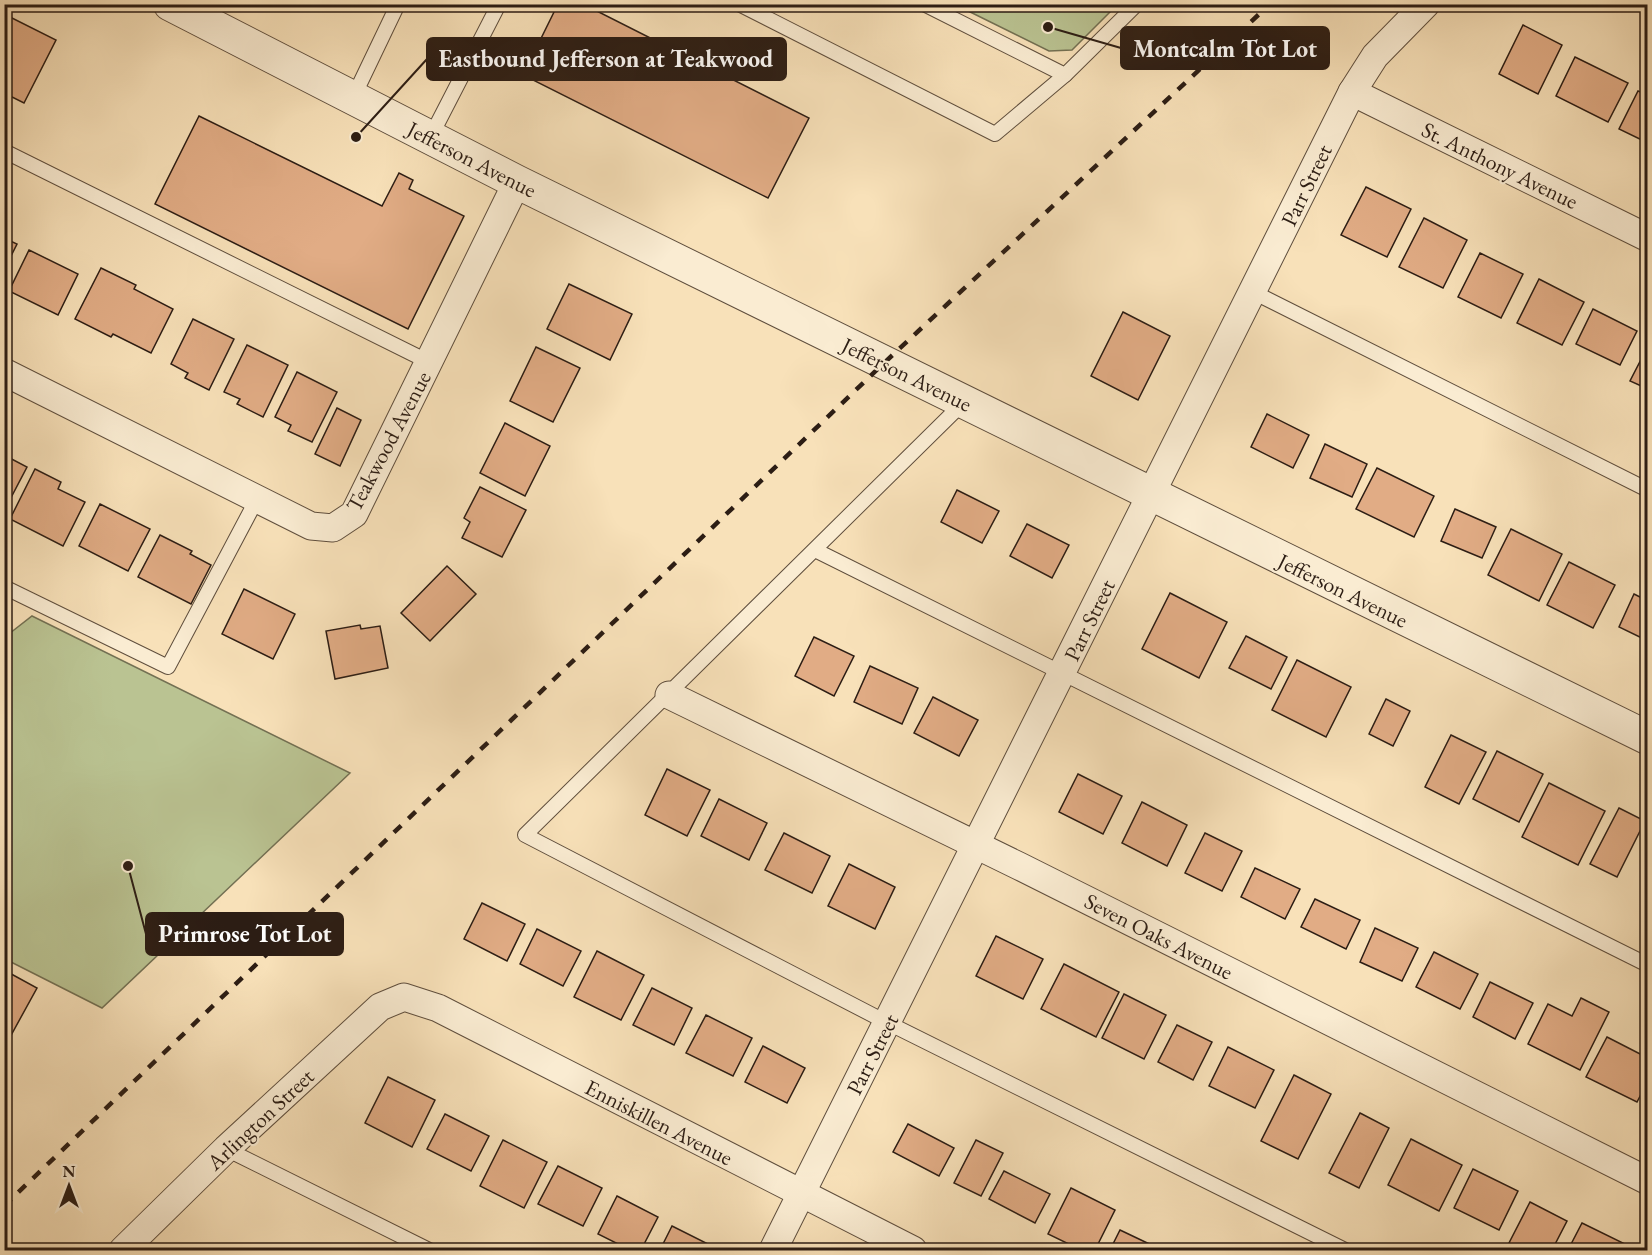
<svg xmlns="http://www.w3.org/2000/svg" width="1652" height="1255" viewBox="0 0 1652 1255" font-family="'EB Garamond',serif">
<rect width="100%" height="100%" fill="#f8e1b9"/>
<filter id="stains"><feTurbulence type="fractalNoise" baseFrequency=".00333" numOctaves="4"/><feColorMatrix values="0 0 0 0 .2 0 0 0 0 .09 0 0 0 0 .02 0 0 0 .5 -.17"/></filter>
<radialGradient id="worn" r=".72"><stop offset=".6" stop-color="#630" stop-opacity="0"/><stop offset="1" stop-color="#630" stop-opacity=".3"/></radialGradient>
<!-- green -->
<g fill="#bac392" stroke="#737053" stroke-width="1.5">
<path d="M956 5H1117L1072 50 1049 51Z"/>
<path d="M32 616 350 773 102 1008 5 959V637Z"/>
</g>
<!-- building -->
<g fill="#e1ac85" stroke="#2c1d14" stroke-width="1.5">
<path d="M558 4H583L809 118 768 198 523 75Z"/>
<path d="M4 14 56 40 24 103 4 93Z"/>
<path d="M1523 25 1562 45 1538 94 1499 74Z"/>
<path d="M1575 57 1628 83 1608 122 1556 96Z"/>
<path d="M1638 91 1648 95V143L1619 129Z"/>
<path d="M199 116 382 206 399 173 413 180 409 189 464 216 408 329 155 204Z"/>
<path d="M1366 187 1411 209 1387 257 1341 235Z"/>
<path d="M1424 218 1467 240 1443 288 1399 267Z"/>
<path d="M4 238 17 244 4 270Z"/>
<path d="M29 250 78 274 58 315 9 291Z"/>
<path d="M1480 253 1523 274 1501 318 1458 297Z"/>
<path d="M101 268 136 285 134 289 173 309 151 353 113 334 111 337 75 319Z"/>
<path d="M1539 279 1584 302 1562 345 1517 323Z"/>
<path d="M569 284 632 314 610 360 547 329Z"/>
<path d="M1593 309 1637 331 1620 365 1576 344Z"/>
<path d="M1123 312 1170 336 1138 400 1091 376Z"/>
<path d="M193 319 234 339 209 390 185 378 188 373 171 364Z"/>
<path d="M247 345 288 365 263 417 237 404 240 399 224 392Z"/>
<path d="M1648 346V389L1630 381Z"/>
<path d="M536 347 580 368 553 422 510 401Z"/>
<path d="M297 372 337 392 312 442 288 431 291 425 275 417Z"/>
<path d="M337 408 361 420 340 466 315 454Z"/>
<path d="M1267 414 1309 435 1293 468 1251 447Z"/>
<path d="M505 423 550 446 525 496 480 473Z"/>
<path d="M1325 444 1367 464 1352 497 1310 478Z"/>
<path d="M4 455 27 467 4 511Z"/>
<path d="M1377 468 1434 496 1414 537 1356 509Z"/>
<path d="M35 469 61 482 58 489 85 502 63 546 10 519Z"/>
<path d="M480 487 526 510 502 557 462 538 470 522 464 518Z"/>
<path d="M957 490 999 511 982 543 941 522Z"/>
<path d="M100 504 150 529 128 571 79 546Z"/>
<path d="M1455 509 1496 527 1482 558 1441 541Z"/>
<path d="M1027 524 1069 545 1052 578 1010 556Z"/>
<path d="M1511 529 1562 554 1539 601 1488 575Z"/>
<path d="M160 535 192 551 190 554 211 565 191 604 138 577Z"/>
<path d="M1569 562 1615 585 1593 628 1547 605Z"/>
<path d="M447 566 476 594 430 641 401 613Z"/>
<path d="M244 589 295 614 273 659 222 634Z"/>
<path d="M1170 593 1227 622 1199 678 1142 649Z"/>
<path d="M1634 594 1648 601V641L1619 627Z"/>
<path d="M360 625 361 629 380 626 388 668 335 679 326 631Z"/>
<path d="M1246 636 1287 657 1271 689 1229 668Z"/>
<path d="M814 637 854 656 834 696 795 676Z"/>
<path d="M1297 660 1351 687 1326 737 1272 710Z"/>
<path d="M870 666 918 688 902 724 854 702Z"/>
<path d="M933 697 978 720 959 756 914 733Z"/>
<path d="M1386 699 1410 711 1393 746 1369 734Z"/>
<path d="M1451 735 1486 752 1459 804 1425 787Z"/>
<path d="M1497 751 1543 774 1519 822 1473 799Z"/>
<path d="M667 769 710 790 687 836 645 815Z"/>
<path d="M1078 774 1122 796 1103 834 1059 812Z"/>
<path d="M1549 783 1605 811 1578 865 1522 837Z"/>
<path d="M719 799 767 823 749 860 701 836Z"/>
<path d="M1142 802 1187 825 1167 866 1122 843Z"/>
<path d="M1619 808 1645 821 1617 877 1590 864Z"/>
<path d="M784 833 830 856 812 893 765 870Z"/>
<path d="M1205 833 1242 851 1222 891 1185 873Z"/>
<path d="M849 864 895 887 875 929 828 906Z"/>
<path d="M1255 868 1300 889 1285 919 1241 897Z"/>
<path d="M1315 899 1360 920 1346 949 1301 927Z"/>
<path d="M482 903 525 924 507 961 464 939Z"/>
<path d="M1375 928 1418 948 1402 981 1360 962Z"/>
<path d="M537 929 581 951 563 986 520 964Z"/>
<path d="M996 936 1043 959 1023 999 976 976Z"/>
<path d="M597 951 644 975 621 1020 574 997Z"/>
<path d="M1434 952 1478 974 1460 1009 1416 987Z"/>
<path d="M1064 964 1119 992 1096 1037 1041 1009Z"/>
<path d="M4 970 37 988 9 1039 4 1037Z"/>
<path d="M1490 982 1533 1003 1515 1039 1473 1017Z"/>
<path d="M652 988 692 1008 674 1045 633 1025Z"/>
<path d="M1124 994 1166 1015 1144 1059 1102 1038Z"/>
<path d="M1581 998 1609 1012 1580 1070 1528 1044 1548 1004 1572 1016Z"/>
<path d="M706 1015 752 1038 733 1076 686 1053Z"/>
<path d="M1177 1025 1212 1042 1193 1080 1158 1062Z"/>
<path d="M1607 1037 1648 1058V1081L1637 1102 1586 1077Z"/>
<path d="M763 1046 805 1068 787 1103 745 1082Z"/>
<path d="M1228 1047 1274 1070 1255 1108 1209 1086Z"/>
<path d="M1294 1075 1331 1094 1298 1159 1261 1141Z"/>
<path d="M388 1077 435 1100 412 1147 365 1123Z"/>
<path d="M1360 1113 1389 1128 1359 1188 1329 1173Z"/>
<path d="M445 1114 489 1136 471 1171 427 1149Z"/>
<path d="M908 1124 954 1148 939 1176 893 1152Z"/>
<path d="M1411 1139 1462 1165 1439 1211 1388 1185Z"/>
<path d="M503 1140 547 1162 524 1208 480 1186Z"/>
<path d="M976 1140 1003 1153 981 1196 954 1183Z"/>
<path d="M558 1166 602 1188 583 1226 538 1204Z"/>
<path d="M1473 1169 1518 1191 1499 1230 1454 1208Z"/>
<path d="M1004 1171 1050 1194 1035 1223 989 1199Z"/>
<path d="M1071 1188 1115 1210 1095 1250H1081L1048 1234Z"/>
<path d="M617 1196 658 1217 641 1250H630L598 1234Z"/>
<path d="M1530 1202 1567 1221 1552 1250H1523L1509 1243Z"/>
<path d="M1582 1223 1625 1244 1622 1250H1568Z"/>
<path d="M672 1226 714 1247 712 1250H660Z"/>
<path d="M1120 1230 1162 1250H1110Z"/>
</g>
<g fill="none" stroke-linecap="round" stroke-linejoin="round">
<!-- service casing -->
<g stroke="#5f4e3d" stroke-width="16">
<g id="service">
<path d="M739 4 995 134 1065 75"/>
<path d="M924 4 1065 75 1137 4"/>
<path d="M353 98 398 4"/>
<path d="M430 138 499 4"/>
<path d="M4 151 429 362"/>
<path d="M1253 292 1648 490"/>
<path d="M964 402 525 835 888 1023 1345 1250"/>
<path d="M817 551 1648 965"/>
<path d="M4 587 168 667 257 499"/>
<path d="M226 1149 429 1250"/>
</g>
</g>
<!-- minor casing -->
<g stroke="#5f4e3d" stroke-width="29">
<g id="minor">
<path d="M1352 92 1648 238"/>
<path d="M4 372 311 526 333 528 354 514 517 182"/>
<path d="M669 695 1019 866 1648 1181"/>
<path d="M123 1250 226 1149 380 1007 404 997 438 1008 913 1250"/>
<path d="M773 1250 1352 92 1375 56 1426 4"/>
</g>
</g>
<!-- tertiary casing -->
<g stroke="#5f4e3d" stroke-width="35">
<path id="tertiary" d="M170 4 517 182 1648 738"/>
</g>
<!-- service -->
<use href="#service" stroke="#faecd2" stroke-width="14"/>
<!-- minor -->
<use href="#minor" stroke="#faecd2" stroke-width="27"/>
<!-- tertiary -->
<use href="#tertiary" stroke="#faecd2" stroke-width="33"/>
<!-- rail -->
<path stroke="#2c1d14" stroke-width="4.5" stroke-dasharray="10 10" stroke-linecap="butt" d="M4 1206 884 363 1270 4"/>
</g>
<g text-anchor="middle" stroke-width="4.5" stroke-linejoin="round" paint-order="stroke">
<!-- street labels -->
<g font-size="22" fill="#2c1d14" stroke="#faecd2">
<text transform="translate(472 159) rotate(27)" y="8">Jefferson Avenue</text>
<text transform="translate(1500 165) rotate(26)" y="8">St. Anthony Avenue</text>
<text transform="translate(1306 185) rotate(-64)" y="8">Parr Street</text>
<text transform="translate(907 374) rotate(26)" y="8">Jefferson Avenue</text>
<text transform="translate(388 441) rotate(-62)" y="8">Teakwood Avenue</text>
<text transform="translate(1343 590) rotate(26)" y="8">Jefferson Avenue</text>
<text transform="translate(1089 620) rotate(-64)" y="8">Parr Street</text>
<text transform="translate(1159 936) rotate(27)" y="8">Seven Oaks Avenue</text>
<text transform="translate(872 1054) rotate(-63)" y="8">Parr Street</text>
<text transform="translate(260 1119) rotate(-43)" y="8">Arlington Street</text>
<text transform="translate(659 1122) rotate(27)" y="8">Enniskillen Avenue</text>
</g>
</g>
<!-- callouts -->
<path fill="none" stroke="#2c1d14" stroke-width="2" d="M1048 27L1121 48M356 137L427 59M128 866L146 934"/>
<g fill="#2c1d14" stroke="#faecd2" stroke-width="2">
<circle cx="1048" cy="27" r="6"/>
<circle cx="356" cy="137" r="6"/>
<circle cx="128" cy="866" r="6"/>
</g>
<g fill="#2c1d14" stroke="#2c1d14" stroke-width="2">
<rect x="1121" y="27" width="208" height="42" rx="6"/>
<rect x="427" y="38" width="359" height="42" rx="6"/>
<rect x="146" y="913" width="197" height="42" rx="6"/>
</g>
<g font-size="24" text-anchor="middle" font-weight="bold" fill="#fff">
<text x="1225" y="57">Montcalm Tot Lot</text>
<text x="606" y="67">Eastbound Jefferson at Teakwood</text>
<text x="245" y="942">Primrose Tot Lot</text>
</g>
<!-- margin -->
<rect width="1652" height="1255" fill="none" stroke="#f8e1b9" stroke-width="24"/>
<rect x="6" y="6" width="1640" height="1243" fill="none" stroke="#2c1d14" stroke-width="3"/>
<rect x="12" y="12" width="1628" height="1231" fill="none" stroke="#2c1d14" stroke-width="1.5"/>
<!-- north arrow -->
<g transform="translate(69 1186)" stroke="#faecd2" stroke-width="4.5" paint-order="stroke">
<path d="M0-4.5L10 22L0 15L-10 22Z" fill="#2c1d14"/>
<text y="-9" font-size="16" font-weight="bold" text-anchor="middle" fill="#2c1d14">N</text>
</g>
<rect width="100%" height="100%" filter="url(#stains)"/>
<rect width="100%" height="100%" fill="url(#worn)"/>
</svg>
